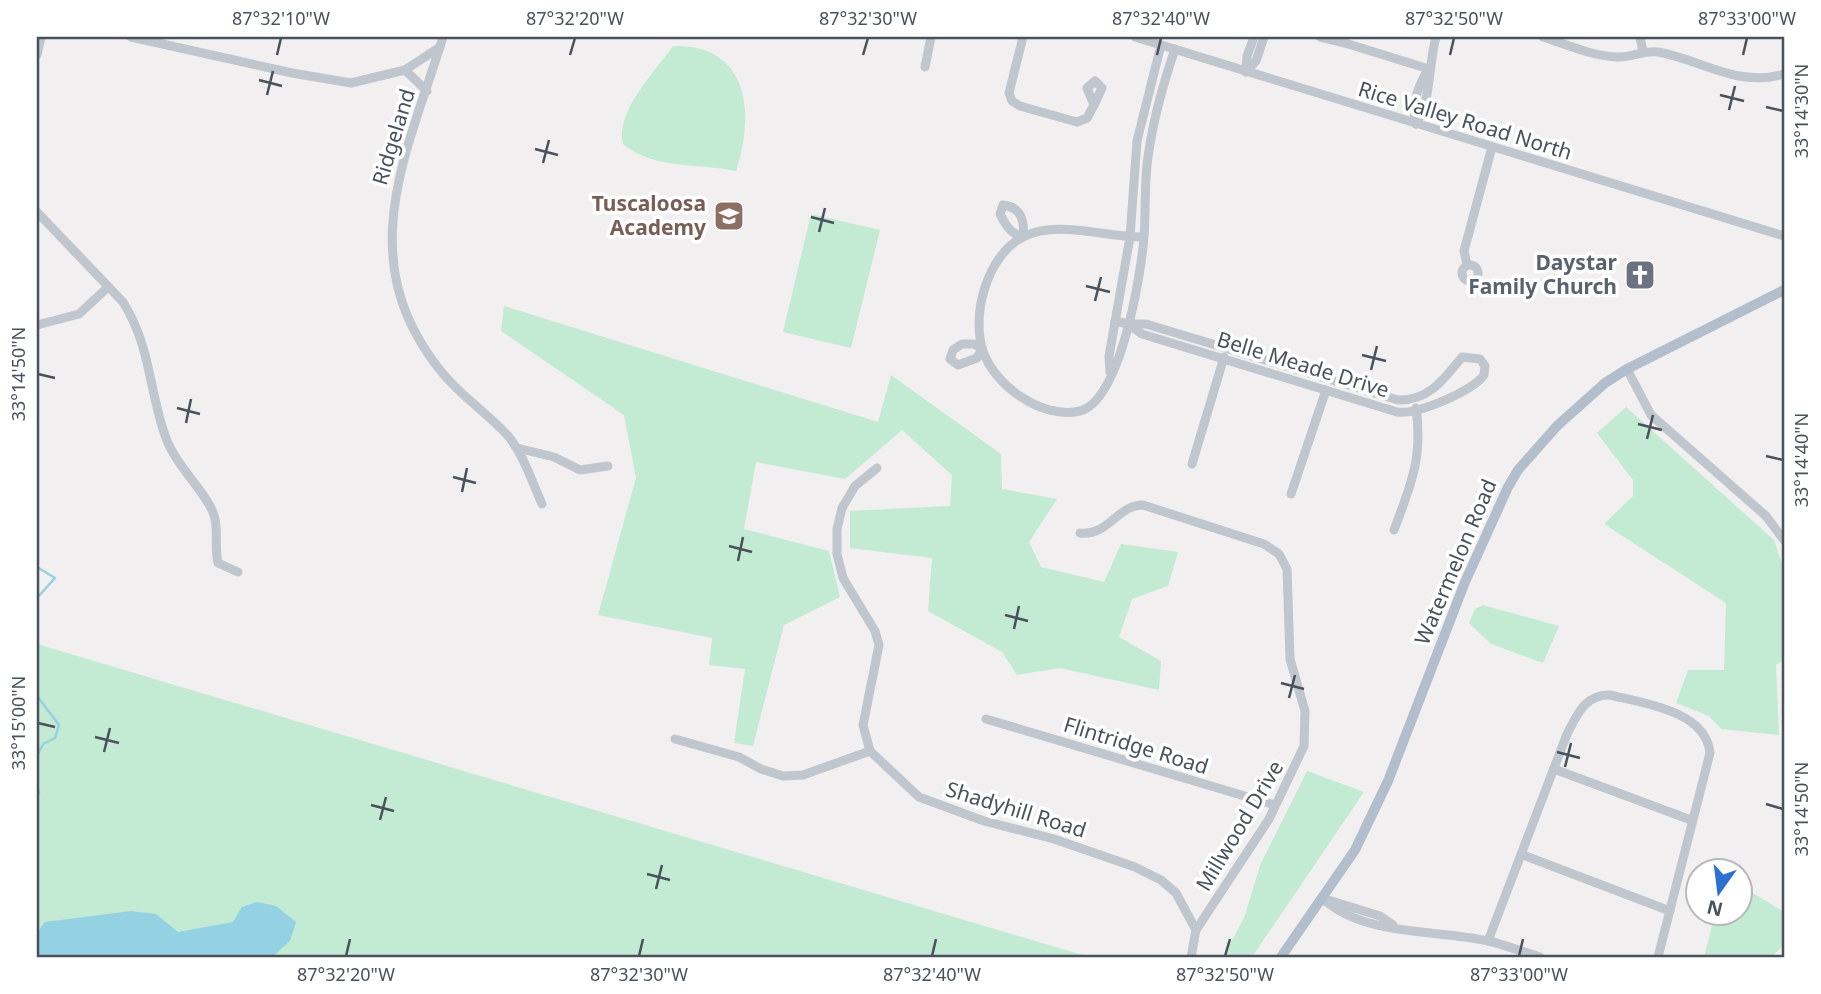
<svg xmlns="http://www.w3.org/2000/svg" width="1821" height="994" viewBox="0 0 1821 994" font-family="'Noto Sans',sans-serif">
<rect width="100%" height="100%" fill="#f1efef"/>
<!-- green -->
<g fill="#c3ead3">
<path d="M673 46C750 44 755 115 736 171 699 163 654 170 623 144 615 111 655 72 673 46Z"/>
<path d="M811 214 880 230 851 348 783 332Z"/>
<path d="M504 306 878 422 891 375 1001 454 1002 489 1057 499 1029 542 1041 567 1104 582 1121 544 1178 552 1168 586 1132 599 1119 637 1161 661 1159 690 1060 668 1017 675 1002 652 928 611 932 558 850 548V511L950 506 952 475 902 430 845 479 756 462 744 529 829 551 840 597 784 625 753 746 734 743 745 669 709 665 712 638 598 615 636 478 624 415 501 331Z"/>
<path d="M1626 407 1774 540 1784 569V660L1776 665 1779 735 1721 729 1709 716 1676 703 1688 670H1724L1726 603 1604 524 1633 496V480L1597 433Z"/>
<path d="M1483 605 1559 626 1543 663 1491 644 1469 623 1475 609Z"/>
<path d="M37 644 1089 957H37Z"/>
<path d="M1307 771 1364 792 1252 957H1223L1244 918 1261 863Z"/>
<path d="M1741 886 1784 912V944L1774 955 1778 957H1704L1715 914H1741Z"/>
</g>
<!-- water -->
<path fill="#94d1e3" d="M257 902 276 906 296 922 290 941 272 957H40C33 945 36 932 45 922L131 911 156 914 178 932 233 922 242 907Z"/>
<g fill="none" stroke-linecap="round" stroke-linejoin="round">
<!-- stream -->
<g stroke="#94d1e3" stroke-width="2.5">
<path d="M37 567 55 578 37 598"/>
<path d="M37 696 59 725 55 738 43 744 37 756"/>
<path d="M37 787 39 793"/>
</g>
<!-- minor -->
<g stroke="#bfc6cd" stroke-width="9">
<path d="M131 37 292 73 351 83 405 70 440 47"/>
<path d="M443 37C407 154 351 258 440 370 460 396 488 413 509 437 524 456 532 482 542 504"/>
<path d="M1023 37 1009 93 1012 101 1020 106 1077 122 1087 118 1094 105"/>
<path d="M1135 37 1784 236"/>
<path d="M1320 37 1345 43 1340 37"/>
<path d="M1543 37C1565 44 1592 56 1616 57 1631 58 1643 50 1658 52 1702 60 1739 88 1784 74"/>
<path d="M1640 37 1643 52"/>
<path d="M1345 43 1429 69"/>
<path d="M37 55 41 37"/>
<path d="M925 67 931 37"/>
<path d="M405 70 427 91"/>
<path d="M1246 72 1256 61 1264 37"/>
<path d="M1246 72 1247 56 1254 37"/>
<path d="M1095 81 1102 88 1094 105 1087 88Z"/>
<path d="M1416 124C1432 99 1428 65 1436 37"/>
<path d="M1416 124C1411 106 1418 86 1428 70"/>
<path d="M1003 205C1021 207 1025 221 1023 237 1010 233 1006 226 1000 214Z"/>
<path d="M37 212 123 302C152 349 148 389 166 438 176 466 207 493 214 515 219 530 214 547 218 563L238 572"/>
<path d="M1144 237C1107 238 1057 219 1023 237 987 255 971 315 983 351 994 385 1042 420 1080 411 1121 400 1141 274 1144 237 1146 211 1144 184 1148 157 1153 121 1163 84 1175 49"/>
<circle cx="1470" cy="273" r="8"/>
<path d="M1467 265 1464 251 1492 147"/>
<path d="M1115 321 1128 324 1142 334 1397 412C1417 415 1473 391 1484 375L1485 366 1480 359 1462 357C1444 379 1429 401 1398 400L1146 324H1128"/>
<path d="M37 325 79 314 107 288"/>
<path d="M962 344H974L982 349 977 358 958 365 950 359 953 350Z"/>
<path d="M1627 369 1651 415 1766 516 1784 540"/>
<path d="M1110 372 1109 356 1130 237 1137 141 1161 45"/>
<path d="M517 448 554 457 580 470 608 466"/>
<path d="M1192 464 1224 357"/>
<path d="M877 468 855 486 842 508 837 529V554L843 578 875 631 879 645 863 725 870 751 919 797 984 821 1054 839 1135 867 1161 880 1176 893 1196 930"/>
<path d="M1291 494 1326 390"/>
<path d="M1394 530C1411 485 1423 457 1416 408"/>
<path d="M1080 533C1109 536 1117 505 1143 505L1264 544 1279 554 1287 569 1290 659 1305 711 1304 746 1269 819 1196 930 1191 957"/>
<path d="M986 719 1275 805"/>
<path d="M675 739 739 757 761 769 783 776 803 775 870 751"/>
<path d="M1554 769 1691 820"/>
<path d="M1523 855 1670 911"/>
<path d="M1322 898C1364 937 1436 929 1488 941 1506 945 1523 952 1540 957"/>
<path d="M1325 899 1380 916 1393 925"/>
<path d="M1488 941 1567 734C1577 715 1585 694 1610 695 1644 703 1706 711 1710 753L1658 957"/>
</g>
<!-- major -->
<path stroke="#b2becb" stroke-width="10" d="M1281 957 1355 850 1388 781 1465 582 1508 487 1518 470 1557 426 1605 383 1627 369 1784 290"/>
</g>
<!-- ticks -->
<path fill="none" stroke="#49525b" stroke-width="2.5" d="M277 55 281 38M570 55 575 38M863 55 868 38M1157 55 1161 38M1450 55 1454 38M1743 55 1747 38M259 80 282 86M267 95 273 71M1720 95 1744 101M1766 107 1783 111M1729 110 1735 86M535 149 558 155M543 163 549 140M811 217 834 223M819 232 825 208M1086 286 1110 292M1095 301 1101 277M1362 355 1386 361M1371 370 1377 346M38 374 55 378M177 408 200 414M186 423 191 399M1638 424 1662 430M1647 439 1653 415M1766 456 1783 460M453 477 476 483M462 492 467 468M729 546 752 552M738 561 743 537M1005 615 1028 621M1014 629 1019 606M1281 683 1304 689M1289 698 1295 675M38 723 55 727M95 737 119 743M104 752 110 728M1557 752 1580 758M1565 767 1571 743M1766 804 1783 809M371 805 394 811M380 820 386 797M647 874 670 880M656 889 662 865M346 956 350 939M639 956 643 939M932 956 936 939M1225 956 1230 939M1519 956 1523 939"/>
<!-- icons -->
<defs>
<g id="school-square" transform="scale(1.575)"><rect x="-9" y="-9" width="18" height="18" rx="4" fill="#8d6e63" stroke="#fff"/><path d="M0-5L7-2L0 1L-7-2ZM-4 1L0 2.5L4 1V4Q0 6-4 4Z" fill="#fff"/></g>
<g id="church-square" transform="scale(1.575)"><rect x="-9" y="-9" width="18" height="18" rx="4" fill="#6b7280" stroke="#fff"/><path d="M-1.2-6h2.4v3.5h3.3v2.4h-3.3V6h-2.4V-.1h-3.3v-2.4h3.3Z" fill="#fff"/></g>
</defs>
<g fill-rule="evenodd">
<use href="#school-square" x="729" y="216"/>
<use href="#church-square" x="1640" y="275"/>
</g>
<g text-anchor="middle" stroke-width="7" stroke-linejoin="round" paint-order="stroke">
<!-- street labels -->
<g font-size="21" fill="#49525b" stroke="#fff">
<text transform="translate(1465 121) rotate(17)" y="7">Rice Valley Road North</text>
<text transform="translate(394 137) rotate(-73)" y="7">Ridgeland</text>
<text transform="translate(1303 365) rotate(17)" y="7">Belle Meade Drive</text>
<text transform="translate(1456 562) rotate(-67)" y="7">Watermelon Road</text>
<text transform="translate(1136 746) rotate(17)" y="7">Flintridge Road</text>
<text transform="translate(1016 810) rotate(17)" y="7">Shadyhill Road</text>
<text transform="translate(1240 826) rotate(-59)" y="7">Millwood Drive</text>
</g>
<!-- education labels -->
<g font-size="21" font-weight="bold" fill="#785e54" stroke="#fff" text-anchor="end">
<text x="706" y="211">Tuscaloosa<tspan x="706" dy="24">Academy</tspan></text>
</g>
<!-- worship labels -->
<g font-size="21" font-weight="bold" fill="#5b616d" stroke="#fff" text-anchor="end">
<text x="1617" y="270">Daystar<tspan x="1617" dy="24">Family Church</tspan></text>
</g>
</g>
<!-- border -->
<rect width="1821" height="994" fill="none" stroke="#ffffff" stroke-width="77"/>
<!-- north arrow -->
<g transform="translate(1719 892) rotate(194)"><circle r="33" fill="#ffffff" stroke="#b6babd" stroke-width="2"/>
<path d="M0-5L12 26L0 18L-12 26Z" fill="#2c71cf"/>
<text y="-10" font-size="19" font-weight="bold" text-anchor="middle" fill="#49525b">N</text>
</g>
<rect x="38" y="38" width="1745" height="918" fill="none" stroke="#49525b" stroke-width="2.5"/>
<g font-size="18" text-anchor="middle" fill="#49525b">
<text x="281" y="25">87°32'10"W</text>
<text x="575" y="25">87°32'20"W</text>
<text x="868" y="25">87°32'30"W</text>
<text x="1161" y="25">87°32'40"W</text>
<text x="1454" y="25">87°32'50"W</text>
<text x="1747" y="25">87°33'00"W</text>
<text transform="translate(1802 111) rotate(-90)" y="6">33°14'30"N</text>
<text transform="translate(19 374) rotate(-90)" y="6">33°14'50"N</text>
<text transform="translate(1802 460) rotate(-90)" y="6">33°14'40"N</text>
<text transform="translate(19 723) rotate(-90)" y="6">33°15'00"N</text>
<text transform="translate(1802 809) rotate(-90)" y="6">33°14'50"N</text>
<text x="346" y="981">87°32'20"W</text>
<text x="639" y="981">87°32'30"W</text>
<text x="932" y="981">87°32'40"W</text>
<text x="1225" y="981">87°32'50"W</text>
<text x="1519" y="981">87°33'00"W</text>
</g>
</svg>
